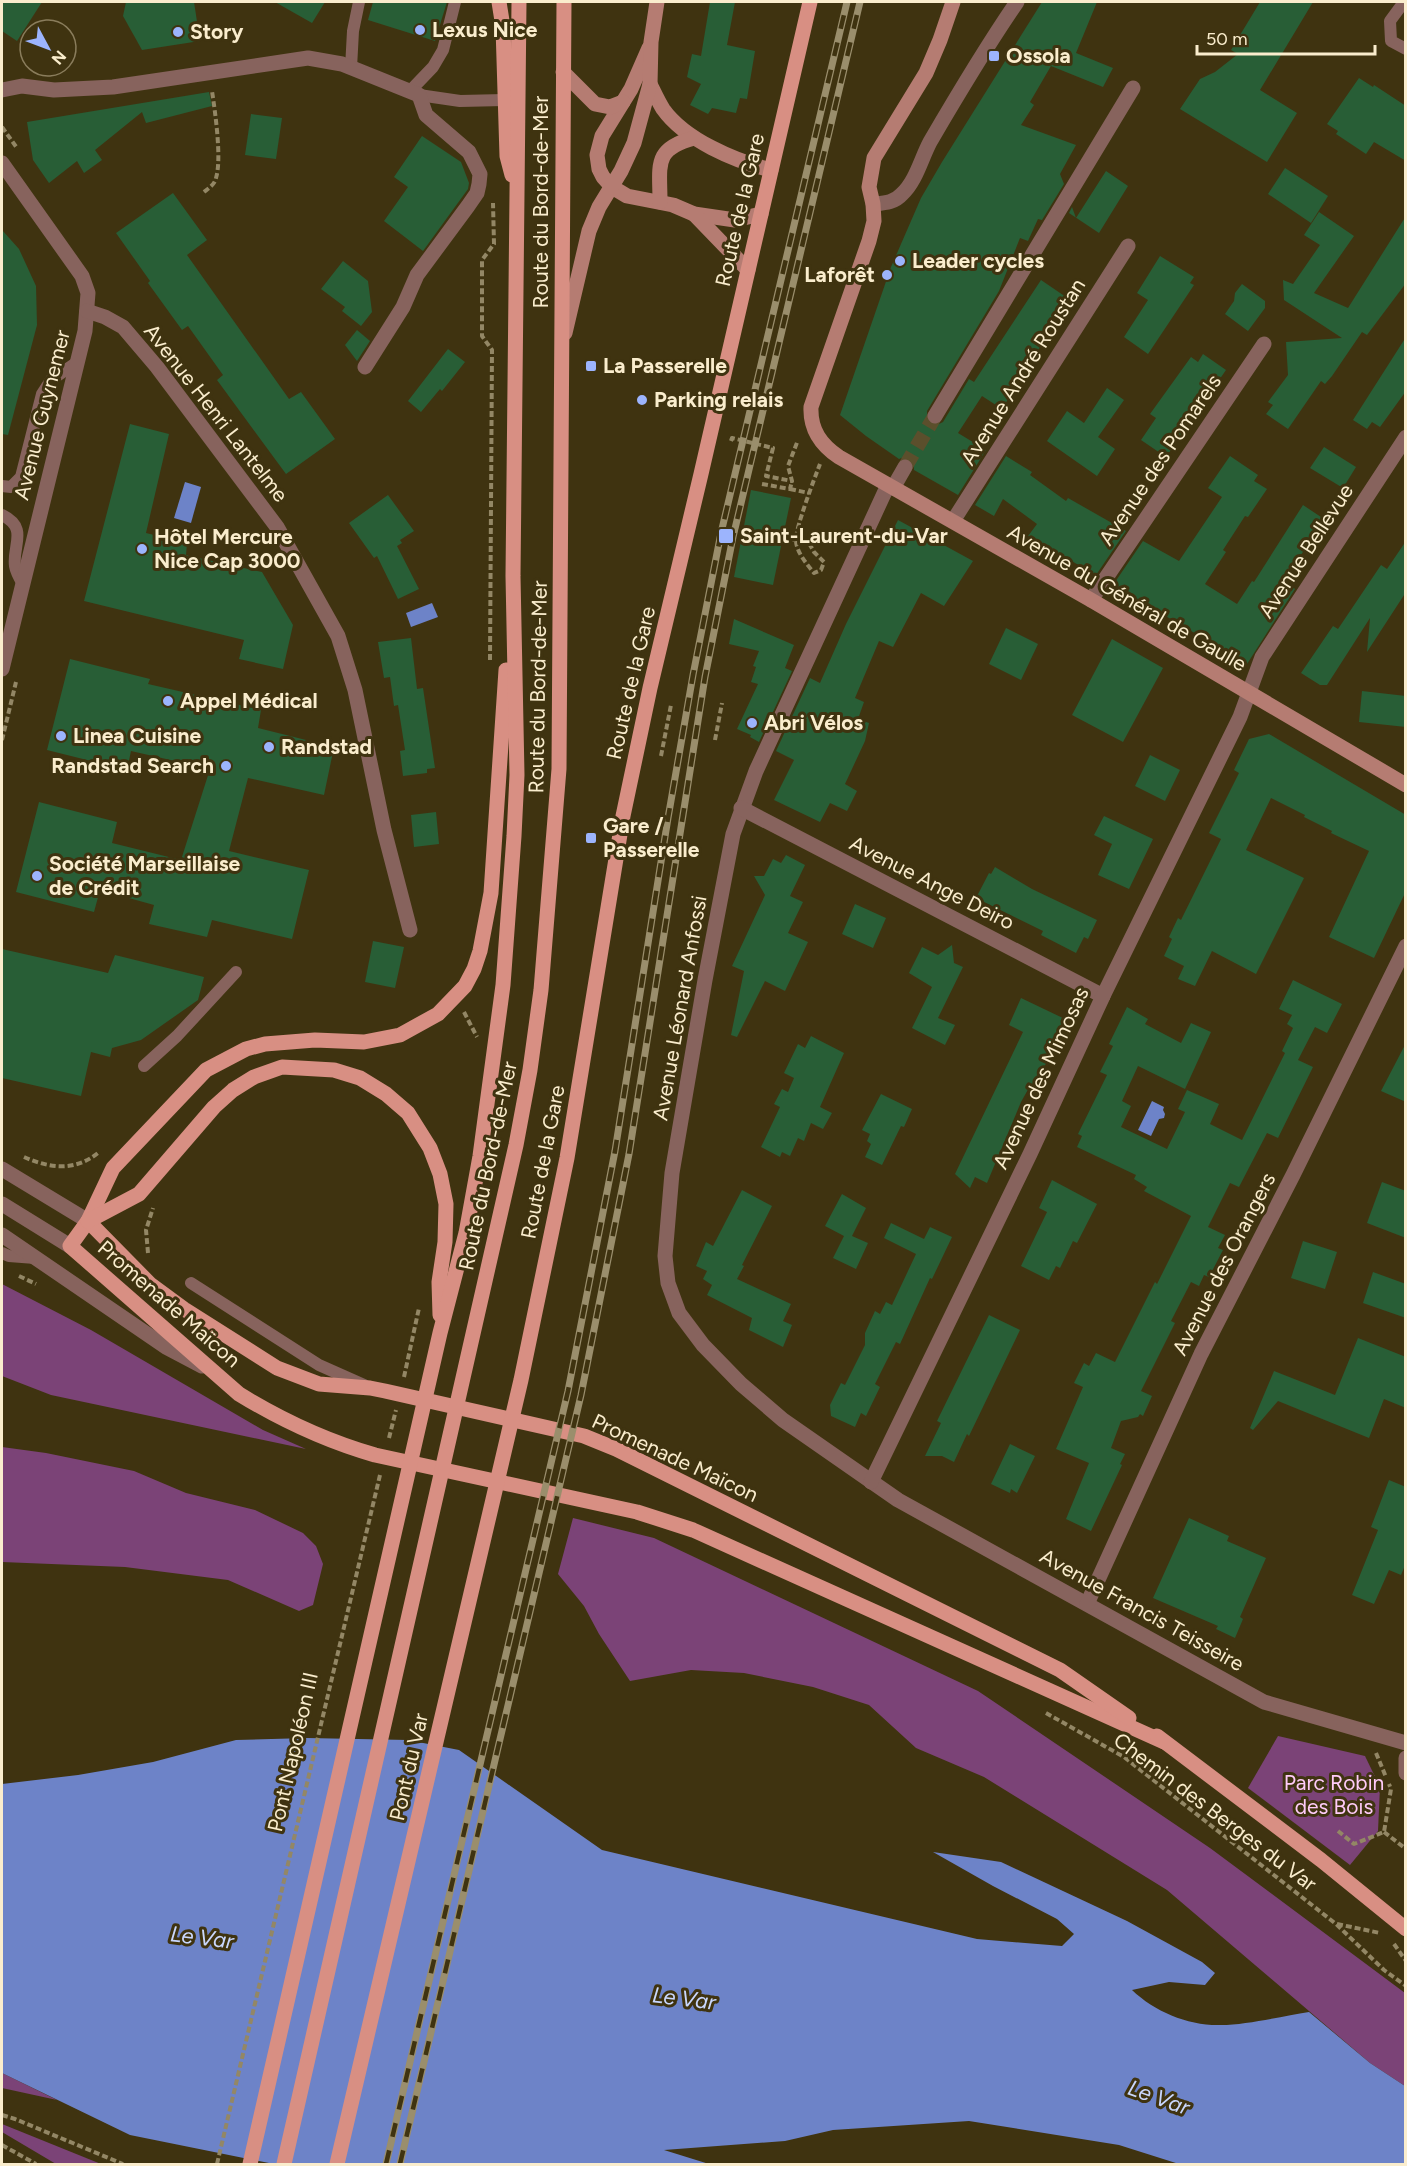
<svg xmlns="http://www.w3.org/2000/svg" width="1407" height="2166" viewBox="0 0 1407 2166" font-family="Figtree,sans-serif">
<rect width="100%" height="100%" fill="#3f3310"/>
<!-- green -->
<g fill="#7b4377">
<path d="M2 1284 91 1330 263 1430 306 1449 51 1395 2 1376Z"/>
<path d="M2 1447 46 1453 134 1471 186 1493 255 1510 303 1533 316 1546 323 1564 313 1605 299 1611 228 1580 125 1567 2 1562Z"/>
<path d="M573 1518 654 1538 978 1691 1210 1848 1405 1993V2086L1370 2063 1167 1890 984 1777 916 1748 869 1705 813 1687 744 1673 691 1670 630 1681 599 1634 584 1606 558 1574Z"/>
<path d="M1278 1736 1365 1756 1380 1787 1378 1831 1350 1865 1248 1788Z"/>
<path d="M2 2073 57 2100 2 2088Z"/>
<path d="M2 2124 101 2164H56L2 2132Z"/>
</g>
<!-- water -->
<g fill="#6d83c8">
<path d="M185 482 201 487 191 523 174 518Z"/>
<path d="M432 603 438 617 411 627 406 613Z"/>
<path d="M1152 1101 1164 1107 1163 1110 1165 1114 1164 1118 1159 1119 1151 1136 1138 1130Z"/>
<path d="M307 1738 408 1740 459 1750 602 1850 977 1939 1062 1946 1074 1934 1057 1919 993 1886 933 1852 1001 1862 1127 1921 1202 1962 1215 1973 1205 1985 1169 1982 1132 1990C1155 2012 1189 2026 1221 2025 1247 2025 1283 2016 1309 2012L1370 2063 1405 2086V2164H1179L1119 2145 969 2121 833 2130 785 2141 664 2150 709 2164H274L130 2135 2 2073V1784L78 1775 153 1762 236 1740Z"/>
</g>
<!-- building -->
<g fill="#285e36">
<path d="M2 2H42L17 41 2 31Z"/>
<path d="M126 2H194L200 41 142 50 123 16Z"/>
<path d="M275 2H325L312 23Z"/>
<path d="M373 2H447L435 41 368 20Z"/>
<path d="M710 2H735L727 45 755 51 747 99 740 98 736 113 712 108 708 114 690 105 701 84 687 77 692 54 701 56Z"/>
<path d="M1042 2H1097L1076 53 1113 68 1103 87 1051 66 1030 102 1034 105 1021 125 1076 145 1060 174 1064 184 1042 220 1038 219 1028 241 1020 238 999 291 927 411V421L935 426 943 422 969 379 974 382 1041 280 1066 297 1055 314 1059 316 1002 409 982 396 958 433 986 450 958 495 914 470V463L910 459 904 457 899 459 866 436 840 415 891 267 921 198 942 162Z"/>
<path d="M1260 2H1313L1260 90 1297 113 1267 162 1180 109 1200 79 1215 72 1238 54 1231 50Z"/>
<path d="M1359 78 1373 87 1374 85 1406 106V161L1374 142 1366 154 1336 134 1338 131 1327 124Z"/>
<path d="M209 92 212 106 146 123 142 112 95 150 102 160 84 173 77 161 49 183 33 160 27 122Z"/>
<path d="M251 114 282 118 276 159 245 155Z"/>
<path d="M422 136 461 162 469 183 468 189 423 251 384 221 408 187 394 177Z"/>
<path d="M1285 168 1328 196 1311 223 1268 194Z"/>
<path d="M1106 171 1128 186 1099 233 1069 213 1072 207 1076 218Z"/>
<path d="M173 193 207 240 187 255 289 399 301 392 335 439 286 474 217 380 223 375 188 326 182 330 148 283 150 281 116 233Z"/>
<path d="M1319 212 1354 236 1314 293 1348 308 1406 216V283L1367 335 1362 332 1332 376 1325 384 1321 381 1288 429 1266 414 1273 405 1268 402 1288 375 1286 342 1342 338 1284 300 1283 280 1293 284 1320 245 1304 235Z"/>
<path d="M2 230 19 249 36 286 37 325 8 435 2 434Z"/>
<path d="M1160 256 1194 277 1190 283 1194 285 1148 354 1124 337 1148 300 1137 293Z"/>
<path d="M343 261 368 281 372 312 361 326 342 311 345 307 321 289Z"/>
<path d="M1242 284 1265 301V308L1248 331 1225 314 1234 301 1235 293Z"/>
<path d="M357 330 370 341 357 361 345 345Z"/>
<path d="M1406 337V391L1380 427 1372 422 1367 429 1353 420Z"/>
<path d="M448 349 465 362 442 391 440 389 421 412 408 401Z"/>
<path d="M1203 354 1226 370 1166 457 1141 440 1156 418 1150 414 1191 357 1198 362Z"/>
<path d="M1107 388 1124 400 1098 437 1115 449 1097 476 1047 441 1067 411 1084 423Z"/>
<path d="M130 424 169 434 146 533 187 543 186 555 262 572 293 625 283 669 239 659 244 640 84 601Z"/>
<path d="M1324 447 1356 467 1343 488 1310 468Z"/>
<path d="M1006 456 1032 472 1030 475 1066 501 1068 498 1126 531 1096 575 1028 536 1037 524 1003 499 994 516 975 505Z"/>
<path d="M1230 456 1258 475 1254 481 1267 489 1248 517 1245 516 1223 550 1226 552 1205 584 1237 604 1252 581 1254 582 1303 505 1324 519 1285 580 1295 589 1247 664 1113 585 1143 541 1179 561 1222 497 1208 488Z"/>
<path d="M751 490 791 498 773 585 734 577Z"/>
<path d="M388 495 414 531 400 540 402 543 397 546 419 589 398 599 377 556 374 558 349 523Z"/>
<path d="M898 520 973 561 944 606 921 593 893 647 879 641 855 698 864 702 858 719 869 723 865 741 845 784 857 791 847 811 830 803 820 822 774 800 794 760 776 751 810 678 820 683 846 624Z"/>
<path d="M1406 541V592L1367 652 1370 618 1327 685H1320L1301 673 1333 626 1338 629 1381 565 1387 569Z"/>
<path d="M734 619 794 645 785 668 792 671 759 742 750 737 751 735 737 729 758 684 751 682 756 667 753 666 759 651 729 644Z"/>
<path d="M1006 628 1038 644 1021 680 989 664Z"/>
<path d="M411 638 417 689 423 688 435 768 427 769V773L403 776 400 751 405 750 398 705 394 706 390 677 384 678 378 642Z"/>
<path d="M1112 639 1163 668 1123 742 1072 715Z"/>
<path d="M70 659 150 679 148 684 261 710 258 728 334 747 324 795 248 778 229 851 309 870 292 939 212 920 207 937 149 924 154 905 100 890 94 912 16 892 39 802 117 822 112 843 181 860 210 769 131 751 127 770 47 750Z"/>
<path d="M1362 691 1406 696V727L1359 722Z"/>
<path d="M1269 734 1406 815V891L1374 958 1329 937 1369 851 1331 833 1332 831 1304 817 1305 815 1271 798 1246 850 1304 878 1256 974 1212 951 1195 986 1178 979 1184 966 1164 956 1172 939 1169 937 1178 918 1181 920 1221 839 1209 833 1239 773 1234 770 1249 739Z"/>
<path d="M1150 755 1180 770 1165 801 1135 786Z"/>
<path d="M436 812 439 844 414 847 411 815Z"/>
<path d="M1104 816 1153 839 1129 889 1098 875 1112 844 1094 835Z"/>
<path d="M786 855 805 865 790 896 803 902 788 933 808 942 785 991 765 981 737 1037 731 1035 744 971 732 966 765 895 754 876H764L773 859 781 863Z"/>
<path d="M995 867 1032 889 1097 920 1088 939 1084 937 1076 953 1041 935 1043 931 976 898 989 873 991 874Z"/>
<path d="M855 904 886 918 873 948 842 934Z"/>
<path d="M373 941 404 947 395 988 365 982Z"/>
<path d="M952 945 954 963 963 967 938 1018 955 1025 945 1045 912 1028 932 987 909 973 922 947 938 955Z"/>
<path d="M2 949 108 973 115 955 204 977 198 1000 141 1040 112 1048 110 1057 91 1052 81 1096 2 1078Z"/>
<path d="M1293 980 1342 1004 1327 1033 1315 1027 1298 1060 1313 1067 1278 1138 1267 1133 1239 1187 1230 1183 1208 1227 1225 1235 1218 1248 1223 1250 1209 1277 1204 1275 1199 1286 1191 1282 1171 1321 1175 1323 1141 1391 1152 1396 1143 1416 1140 1414 1138 1417 1121 1421 1111 1448 1125 1454 1120 1464 1122 1465 1091 1531 1066 1519 1089 1463 1056 1449 1083 1387 1074 1383 1084 1363 1089 1366 1096 1353 1115 1362 1155 1282 1157 1284 1191 1216 1144 1191 1147 1187 1134 1179 1136 1175 1077 1147 1082 1136 1078 1134 1107 1075 1100 1072 1113 1046 1109 1044 1127 1007 1148 1019 1145 1024 1181 1043 1191 1023 1211 1032 1185 1089 1138 1066 1122 1101 1131 1106 1121 1127 1167 1149 1185 1112 1178 1109 1187 1090 1219 1104 1210 1124 1242 1140 1285 1053 1282 1051 1293 1028 1287 1024 1292 1015 1279 1009Z"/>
<path d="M1021 998 1067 1020 1034 1088 1030 1086 1021 1102 987 1183 975 1177 970 1188 955 1174 1023 1032 1009 1025Z"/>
<path d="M811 1036 844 1053 820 1107 832 1113 823 1129 811 1123 804 1141 798 1138 790 1156 782 1152 780 1157 761 1147 780 1107 774 1104 782 1089 788 1092 794 1078 784 1073 798 1044 805 1048Z"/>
<path d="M1406 1043V1102L1381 1091Z"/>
<path d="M881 1094 912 1109 904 1127 901 1126 882 1165 865 1157 871 1144 867 1141 870 1134 862 1130Z"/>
<path d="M1052 1180 1097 1204 1077 1243 1073 1241 1060 1268 1056 1266 1049 1280 1021 1266 1047 1212 1039 1208Z"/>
<path d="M1382 1182 1406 1191V1238L1367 1223Z"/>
<path d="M742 1190 772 1206 742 1265 744 1266 737 1279 791 1304 783 1321 792 1325 783 1347 749 1330 752 1318 707 1295 712 1285 703 1279 707 1271 696 1266 706 1242 713 1246Z"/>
<path d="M842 1194 866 1208 852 1236 868 1243 856 1269 833 1258 844 1236 825 1226Z"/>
<path d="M891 1223 924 1239 930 1227 952 1237 932 1279 930 1278 900 1344 896 1342 875 1384 880 1387 866 1416 861 1413 855 1427 831 1416 830 1405 841 1383 845 1385 865 1345V1333L875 1311 880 1314 886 1302 892 1305 916 1254 884 1238Z"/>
<path d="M1303 1241 1337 1252 1325 1289 1291 1278Z"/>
<path d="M1373 1272 1406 1284V1318L1363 1303Z"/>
<path d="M989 1315 1020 1330 969 1436 967 1434 954 1462 942 1456H925L941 1423 937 1421Z"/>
<path d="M1358 1338 1406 1357V1408L1384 1399 1369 1438 1278 1401 1253 1430 1250 1428 1274 1371 1335 1395Z"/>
<path d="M1010 1444 1035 1456 1017 1493 1011 1489 1010 1493 991 1484Z"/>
<path d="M1389 1480 1406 1487V1563L1401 1575 1389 1570 1374 1604 1352 1595 1378 1530 1371 1527Z"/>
<path d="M1189 1518 1229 1536 1227 1541 1266 1558 1240 1617 1243 1619 1235 1638 1216 1629 1218 1626 1153 1598Z"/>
</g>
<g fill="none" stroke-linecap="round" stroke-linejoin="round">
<!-- street-tunnel -->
<path stroke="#5b4f2c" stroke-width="15" stroke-dasharray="15 8" stroke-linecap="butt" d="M905 467 935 416"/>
<!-- path -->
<g stroke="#938765" stroke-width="4" stroke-dasharray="6 3" stroke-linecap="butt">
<path d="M2 127 17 148"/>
<path d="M204 192C209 188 215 184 216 178 222 159 215 111 212 91"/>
<path d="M731 441 732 438 773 448 766 476 792 481 788 466 798 440"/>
<path d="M762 484 790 489 792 481"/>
<path d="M790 489 809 493"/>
<path d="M783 537 809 543 814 552 824 562 821 570 814 573C807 564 796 552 796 540 795 529 815 477 820 464"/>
<path d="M490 660 492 350 482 336V260L494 244 493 203"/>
<path d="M2 740 16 682"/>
<path d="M715 740 722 703"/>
<path d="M661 756 671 705"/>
<path d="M464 1012 477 1037"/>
<path d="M24 1157C49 1168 74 1172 98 1153"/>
<path d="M148 1253 146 1230 153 1208"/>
<path d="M19 1276 36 1284"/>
<path d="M404 1377 419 1308"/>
<path d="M389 1438 396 1410"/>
<path d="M1046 1713 1124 1757 1336 1924 1384 1970 1406 1986"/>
<path d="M1376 1753 1386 1777"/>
<path d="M1338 1831 1354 1844 1384 1832 1391 1789 1389 1784"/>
<path d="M1384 1832 1406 1849"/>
<path d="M1337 1924 1380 1933"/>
<path d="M1394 1944 1406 1961"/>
<path d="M2 2115 15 2119 123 2164"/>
<path d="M2 2145 36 2164"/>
<path d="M217 2164 380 1475"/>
</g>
<!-- lane -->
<g stroke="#87635d" stroke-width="12">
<path d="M1404 2 1390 21 1391 41 1406 49"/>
<path d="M351 68 353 31 359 2"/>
<path d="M410 91 433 67 443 50 455 2"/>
<path d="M419 95 460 101 504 100"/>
<path d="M2 486 11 487 21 477 42 394 51 380 76 363"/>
<path d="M2 515C29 528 12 546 15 566 16 572 20 579 23 584"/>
<path d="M144 1066 177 1036 236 972"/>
<path d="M2 1253 9 1256 35 1258"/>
<path d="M191 1283 319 1365 364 1385"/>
</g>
<!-- street -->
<g stroke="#87635d" stroke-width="15">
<path d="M2 90 22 86 54 90 113 87 308 58 342 64 419 95 426 115 469 152 480 174 479 184 477 193 468 206 417 275 403 307 365 367"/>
<path d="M2 163 82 276 88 293 85 331 2 669"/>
<path d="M873 204C884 203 894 203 902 194 916 181 921 159 930 142 958 94 986 47 1017 2"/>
<path d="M87 311 105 317 123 327 157 367 277 527 338 636 355 690 384 830 410 930"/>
<path d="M935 416 1133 88"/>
<path d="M888 485 756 771 733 834 705 980 672 1173 665 1256 668 1283 679 1313 703 1345 741 1384 783 1420 898 1500 1264 1702 1406 1743"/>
<path d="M893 488 905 467"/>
<path d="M953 521 1128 246"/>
<path d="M1091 600 1264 344"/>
<path d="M741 808 1103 996"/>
<path d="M2 1169 88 1221"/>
<path d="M2 1204 70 1246"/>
<path d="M2 1235 166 1347 202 1366"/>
<path d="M871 1482 1030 1154 1103 996 1240 717 1262 657 1406 437"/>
<path d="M1087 1604 1201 1354 1293 1175 1406 946"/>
<path d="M1406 1758V1773"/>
</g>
<!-- secondary -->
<g stroke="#b57c72" stroke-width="15">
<path d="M953 2 940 40 926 73 874 158 869 187 873 204 874 221 869 241 811 407C810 430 821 445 839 457L1091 600 1406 785"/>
<path d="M649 48 631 89 602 136 597 155 599 169 603 177 612 187 627 196 673 205 694 214 735 220 761 214"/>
<path d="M563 72 595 104 610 107 623 102"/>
<path d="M650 84C654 92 658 101 663 109 685 140 735 161 771 170"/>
<path d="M660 202C660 165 653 149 694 138"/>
<path d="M694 214 748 270"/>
<path d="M565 333 589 231 599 207 621 171 634 143 650 84 651 42 657 2"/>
</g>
<!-- primary -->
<g stroke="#d88f83" stroke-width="15">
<path d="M499 2 503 27 507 156 512 175"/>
<path d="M506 670 491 893 480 951 474 969 465 986 438 1014 400 1035 364 1042 315 1040 265 1044 246 1049 206 1070 113 1168 88 1221 70 1246 239 1394C283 1421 326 1441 375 1455L637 1512 693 1530 1164 1742"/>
<path d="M88 1221 150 1284 184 1309 277 1368 319 1384 370 1388 385 1391 584 1436 616 1449 1060 1670 1129 1718"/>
<path d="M88 1221 139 1194 214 1107 233 1090 254 1077 282 1067 334 1070 360 1078 386 1094 408 1113 430 1148 440 1174 446 1204 445 1242 439 1282 440 1315"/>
<path d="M1157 1736 1321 1860 1406 1929"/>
<path d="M250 2164 440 1333 466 1233 480 1156 503 985 514 836 517 775 513 576 519 2"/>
<path d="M284 2164 516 1145 530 1070 541 990 559 769 564 2"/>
<path d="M337 2164 521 1380 567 1158 623 816 650 688 701 474 810 2"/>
</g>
<!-- rail casing -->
<g stroke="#9a8e6c" stroke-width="7">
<g id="rail">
<path d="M386 2164 568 1391 615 1151 668 818 693 675 721 533 847 2"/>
<path d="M400 2164 581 1395 629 1154 705 677 733 537 860 2"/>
</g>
</g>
<!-- rail -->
<use href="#rail" stroke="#3f3310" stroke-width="4.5" stroke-dasharray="14" stroke-linecap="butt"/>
</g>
<!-- markers -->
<g fill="#9cb4fd" stroke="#3f3310" stroke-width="2">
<circle cx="420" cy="30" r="6"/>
<circle cx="178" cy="32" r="6"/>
<rect x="988" y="50" width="12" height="12" rx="3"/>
<circle cx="900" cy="261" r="6"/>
<circle cx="887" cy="275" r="6"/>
<rect x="585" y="360" width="12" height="12" rx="3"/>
<circle cx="642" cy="400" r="6"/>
<rect x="718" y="528" width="16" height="16" rx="3"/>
<circle cx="142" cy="549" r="6"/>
<circle cx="168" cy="701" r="6"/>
<circle cx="752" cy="723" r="6"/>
<circle cx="61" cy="736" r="6"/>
<circle cx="269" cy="747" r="6"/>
<circle cx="226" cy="766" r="6"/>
<rect x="585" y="832" width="12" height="12" rx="3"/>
<circle cx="37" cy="876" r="6"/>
</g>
<g text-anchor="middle" stroke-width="6" stroke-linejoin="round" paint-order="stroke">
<!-- poi labels -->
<g font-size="21" font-weight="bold" fill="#faedcd" stroke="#3f3310" text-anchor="start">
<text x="432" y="37">Lexus Nice</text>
<text x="190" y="39">Story</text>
<text x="1006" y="63">Ossola</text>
<text x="912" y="268">Leader cycles</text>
<text x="875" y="282" text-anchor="end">Laforêt</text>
<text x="603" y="373">La Passerelle</text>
<text x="654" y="407">Parking relais</text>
<text x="740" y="543">Saint-Laurent-du-Var</text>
<text x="154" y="544">Hôtel Mercure<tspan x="154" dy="24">Nice Cap 3000</tspan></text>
<text x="180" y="708">Appel Médical</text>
<text x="764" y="730">Abri Vélos</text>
<text x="73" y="743">Linea Cuisine</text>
<text x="281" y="754">Randstad</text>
<text x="214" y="773" text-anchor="end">Randstad Search</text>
<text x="603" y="833">Gare /<tspan x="603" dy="24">Passerelle</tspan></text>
<text x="49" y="871">Société Marseillaise<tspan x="49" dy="24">de Crédit</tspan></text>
</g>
<!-- street labels -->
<g font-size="21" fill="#faedcd" stroke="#3f3310">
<text transform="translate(541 202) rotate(-90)" y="7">Route du Bord-de-Mer</text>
<text transform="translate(740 210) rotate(-77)" y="7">Route de la Gare</text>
<text transform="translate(1023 372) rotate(-58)" y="7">Avenue André Roustan</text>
<text transform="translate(216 413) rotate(52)" y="7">Avenue Henri Lantelme</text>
<text transform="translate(42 415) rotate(-76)" y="7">Avenue Guynemer</text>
<text transform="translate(1160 460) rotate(-56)" y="7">Avenue des Pomarels</text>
<text transform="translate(1306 551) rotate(-57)" y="7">Avenue Bellevue</text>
<text transform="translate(1127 598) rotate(30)" y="7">Avenue du Général de Gaulle</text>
<text transform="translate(631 683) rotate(-77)" y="7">Route de la Gare</text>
<text transform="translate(538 687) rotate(-89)" y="7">Route du Bord-de-Mer</text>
<text transform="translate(932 883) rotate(27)" y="7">Avenue Ange Deiro</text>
<text transform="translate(680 1008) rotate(-80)" y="7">Avenue Léonard Anfossi</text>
<text transform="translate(1041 1078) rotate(-65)" y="7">Avenue des Mimosas</text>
<text transform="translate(543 1162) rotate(-79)" y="7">Route de la Gare</text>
<text transform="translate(488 1166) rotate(-78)" y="7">Route du Bord-de-Mer</text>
<text transform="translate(1224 1264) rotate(-63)" y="7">Avenue des Orangers</text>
<text transform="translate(169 1304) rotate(41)" y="7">Promenade Maïcon</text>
<text transform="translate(675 1458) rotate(25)" y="7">Promenade Maïcon</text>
<text transform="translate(1142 1610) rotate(29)" y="7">Avenue Francis Teisseire</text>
<text transform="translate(293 1752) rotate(-77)" y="7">Pont Napoléon III</text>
<text transform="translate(409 1767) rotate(-77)" y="7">Pont du Var</text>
<text transform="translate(1215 1812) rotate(37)" y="7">Chemin des Berges du Var</text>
</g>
<!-- park labels -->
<g font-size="21" fill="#ffcbf9" stroke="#3f3310">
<text x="1334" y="1790">Parc Robin<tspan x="1334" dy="24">des Bois</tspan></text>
</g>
<!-- water labels -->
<g font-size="22" font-style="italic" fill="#c9d7fd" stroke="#3f3310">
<text transform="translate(202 1937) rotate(7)" y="8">Le Var</text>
<text transform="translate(684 1998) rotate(7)" y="8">Le Var</text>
<text transform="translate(1159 2097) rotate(20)" y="8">Le Var</text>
</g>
</g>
<!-- border -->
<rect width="1407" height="2166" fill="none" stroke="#faedcd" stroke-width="6"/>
<!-- north arrow -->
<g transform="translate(48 48) rotate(131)"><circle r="28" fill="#3f3310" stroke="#8a7d5c" stroke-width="1.5"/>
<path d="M0-4.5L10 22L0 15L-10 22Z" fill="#9cb4fd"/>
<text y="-9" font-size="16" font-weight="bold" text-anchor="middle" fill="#faedcd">N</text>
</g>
<!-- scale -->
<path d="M1197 45v9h178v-9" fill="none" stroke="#faedcd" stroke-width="3"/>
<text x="1206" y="45" font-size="18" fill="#faedcd" stroke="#3f3310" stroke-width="4.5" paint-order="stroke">50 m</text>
</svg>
